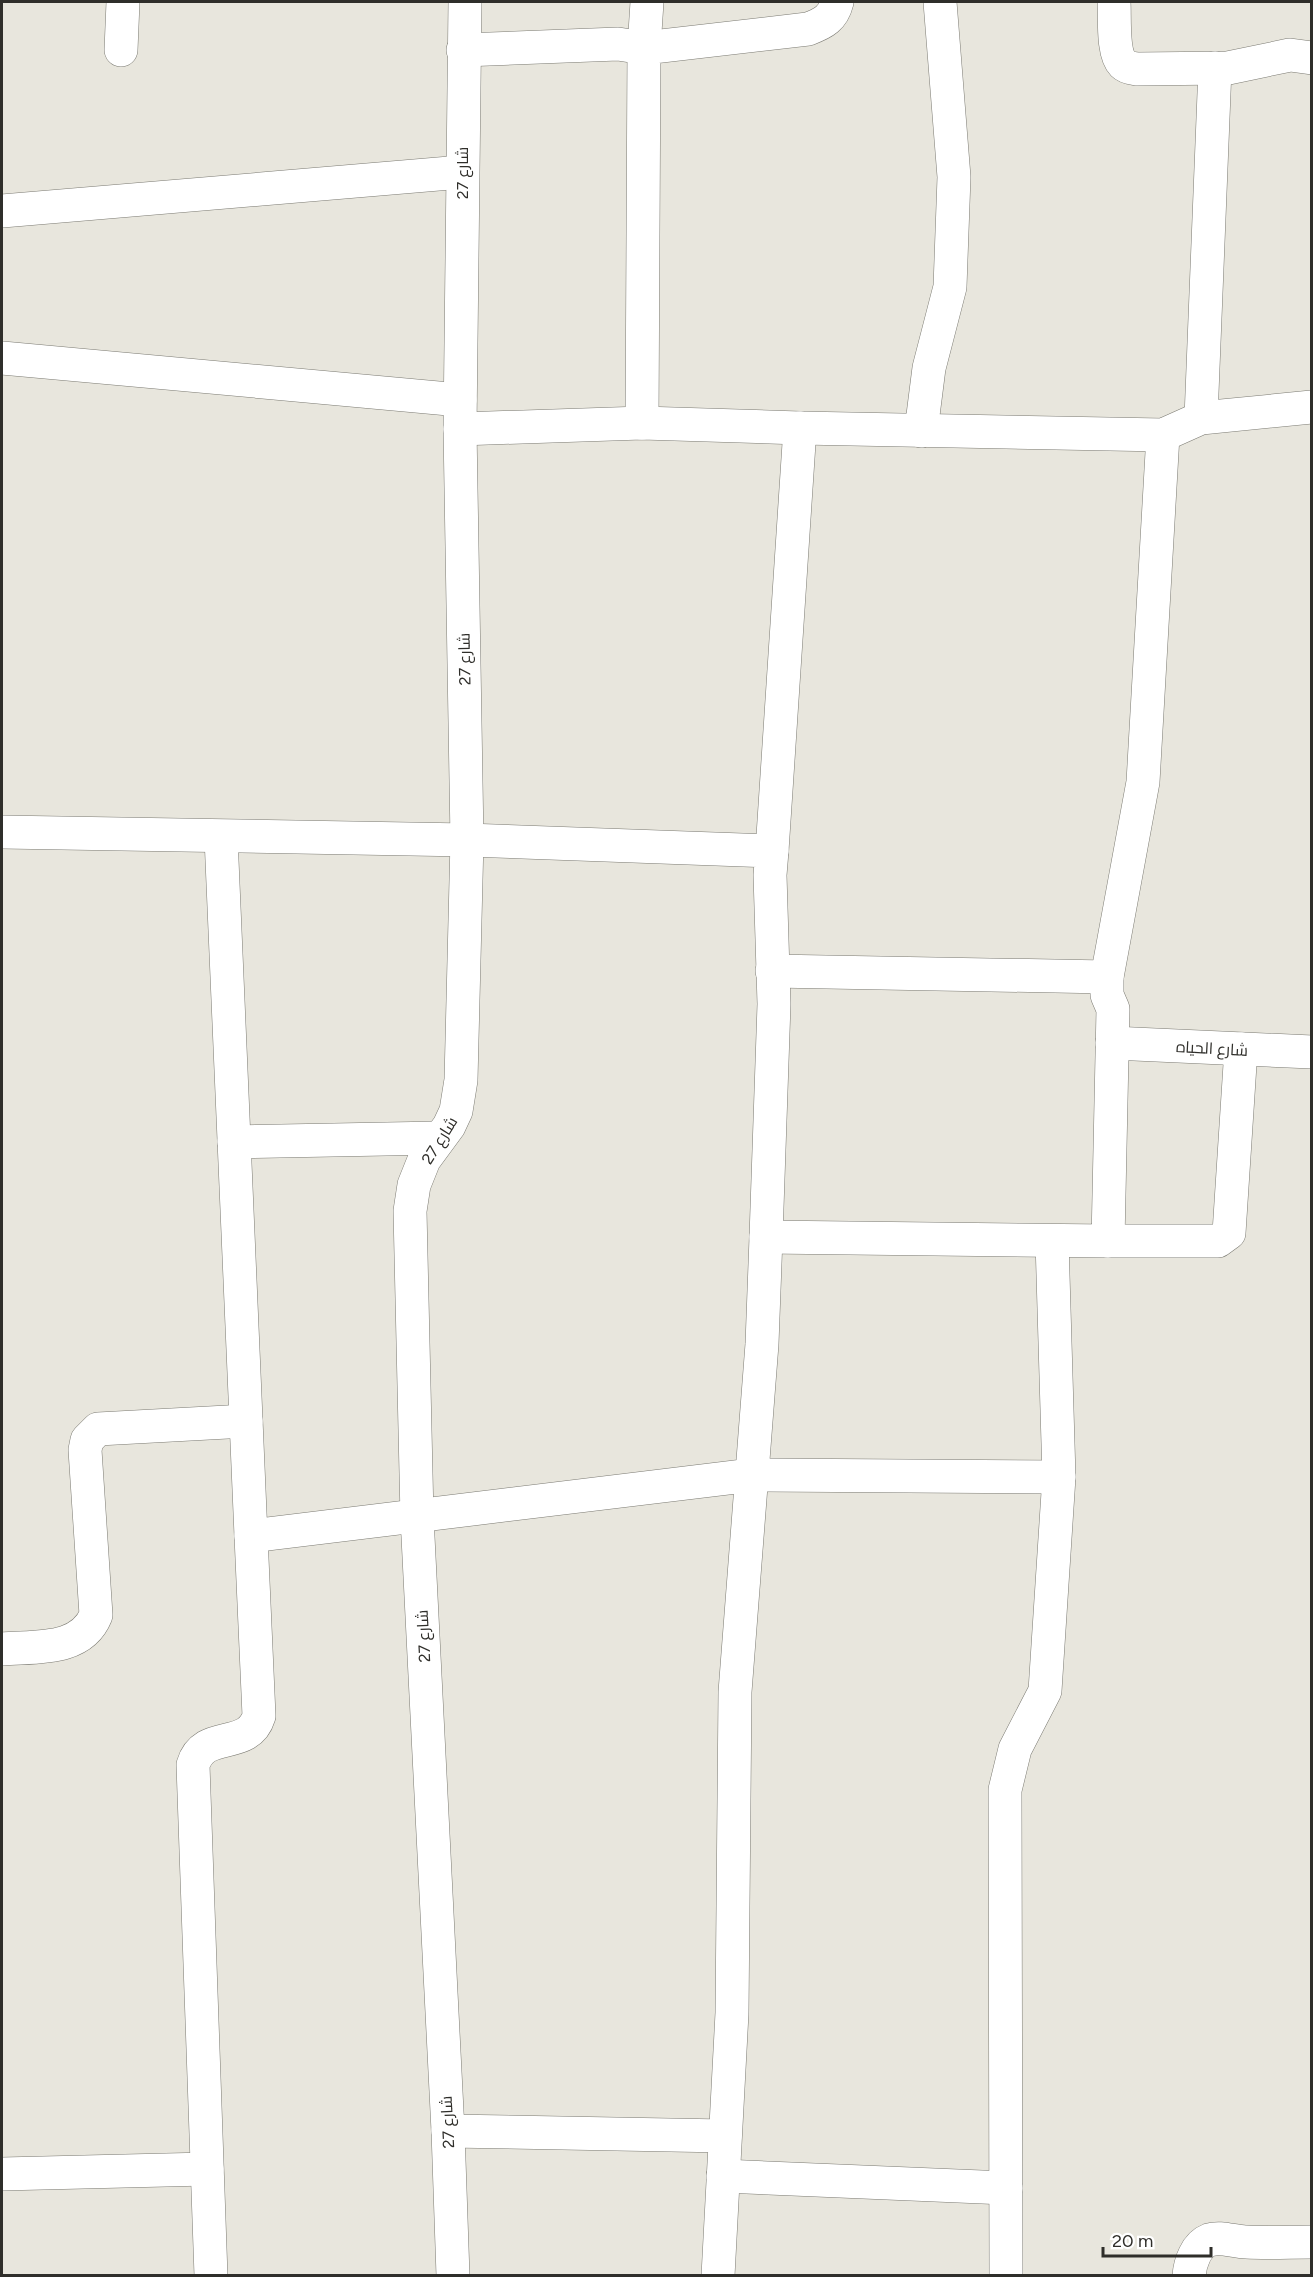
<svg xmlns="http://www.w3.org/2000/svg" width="1313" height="2277" viewBox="0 0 1313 2277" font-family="Figtree,Cairo,sans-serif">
<rect width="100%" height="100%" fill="#e8e6dd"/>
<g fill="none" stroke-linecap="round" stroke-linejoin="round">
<!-- street casing -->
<g stroke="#7b7a72" stroke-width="34">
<g id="street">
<path d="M1114 2C1115 17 1112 53 1123 64 1127 68 1132 68 1137 69L1228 68 1290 55 1312 58"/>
<path d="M121 50 123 2"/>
<path d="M463 50 618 44 644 48 647 2"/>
<path d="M2 211 462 172"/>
<path d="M2 358 460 400"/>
<path d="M1201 418 1215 68"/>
<path d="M642 423 644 48 808 29C824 23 833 18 837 2"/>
<path d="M460 429 642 423 800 428 1163 435 1201 418 1312 407"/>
<path d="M921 431 929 368 950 287 954 177 940 2"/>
<path d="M2 832 467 840 772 851 770 875 774 1004 766 1237 762 1344 735 1692 732 2013 718 2276"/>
<path d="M221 837 251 1536 752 1475 1059 1477"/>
<path d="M772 851 800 428"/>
<path d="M772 971 1107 977"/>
<path d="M1112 1043 1312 1052"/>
<path d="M234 1142 439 1138"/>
<path d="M766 1237 1108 1241 1113 1009 1107 995V977L1143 782 1163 435"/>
<path d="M1108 1241H1218L1229 1233 1241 1049"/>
<path d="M2 1649C35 1646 81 1652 96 1615L85 1450 87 1440 98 1429 246 1421"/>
<path d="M448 2131 725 2136"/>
<path d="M2 2174 207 2169"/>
<path d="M723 2176 1006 2188"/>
<path d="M211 2276 193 1765C204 1728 248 1752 259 1716L251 1536"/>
<path d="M453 2276 448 2131 417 1517 410 1211 414 1185 424 1160 449 1126 456 1111 461 1080 467 840 460 429 465 2"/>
<path d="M1006 2276 1005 1790 1015 1749 1045 1691 1059 1477 1052 1241"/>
<path d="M1189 2276C1190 2263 1196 2245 1209 2240 1221 2236 1234 2242 1246 2242 1268 2243 1290 2242 1312 2242"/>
</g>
</g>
<!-- street -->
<use href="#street" stroke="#fff" stroke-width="33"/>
</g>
<g text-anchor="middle" stroke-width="5" stroke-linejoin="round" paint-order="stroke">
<!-- street labels -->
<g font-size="16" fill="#2f2e2a" stroke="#fff">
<text transform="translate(462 173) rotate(-90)" y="6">شارع 27</text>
<text transform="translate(464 659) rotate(-91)" y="6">شارع 27</text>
<text transform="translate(1212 1048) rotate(3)" y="6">شارع الحياه</text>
<text transform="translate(439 1140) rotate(-58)" y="6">شارع 27</text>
<text transform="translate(423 1636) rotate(-93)" y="6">شارع 27</text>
<text transform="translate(447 2122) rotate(-93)" y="6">شارع 27</text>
</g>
</g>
<!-- border -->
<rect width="1313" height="2277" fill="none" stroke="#2f2e2a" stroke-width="6"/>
<!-- scale -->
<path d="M1103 2247v9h108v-9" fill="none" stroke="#2f2e2a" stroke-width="3"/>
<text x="1112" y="2247" font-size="18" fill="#2f2e2a" stroke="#ffffff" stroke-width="4.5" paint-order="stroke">20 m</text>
</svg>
